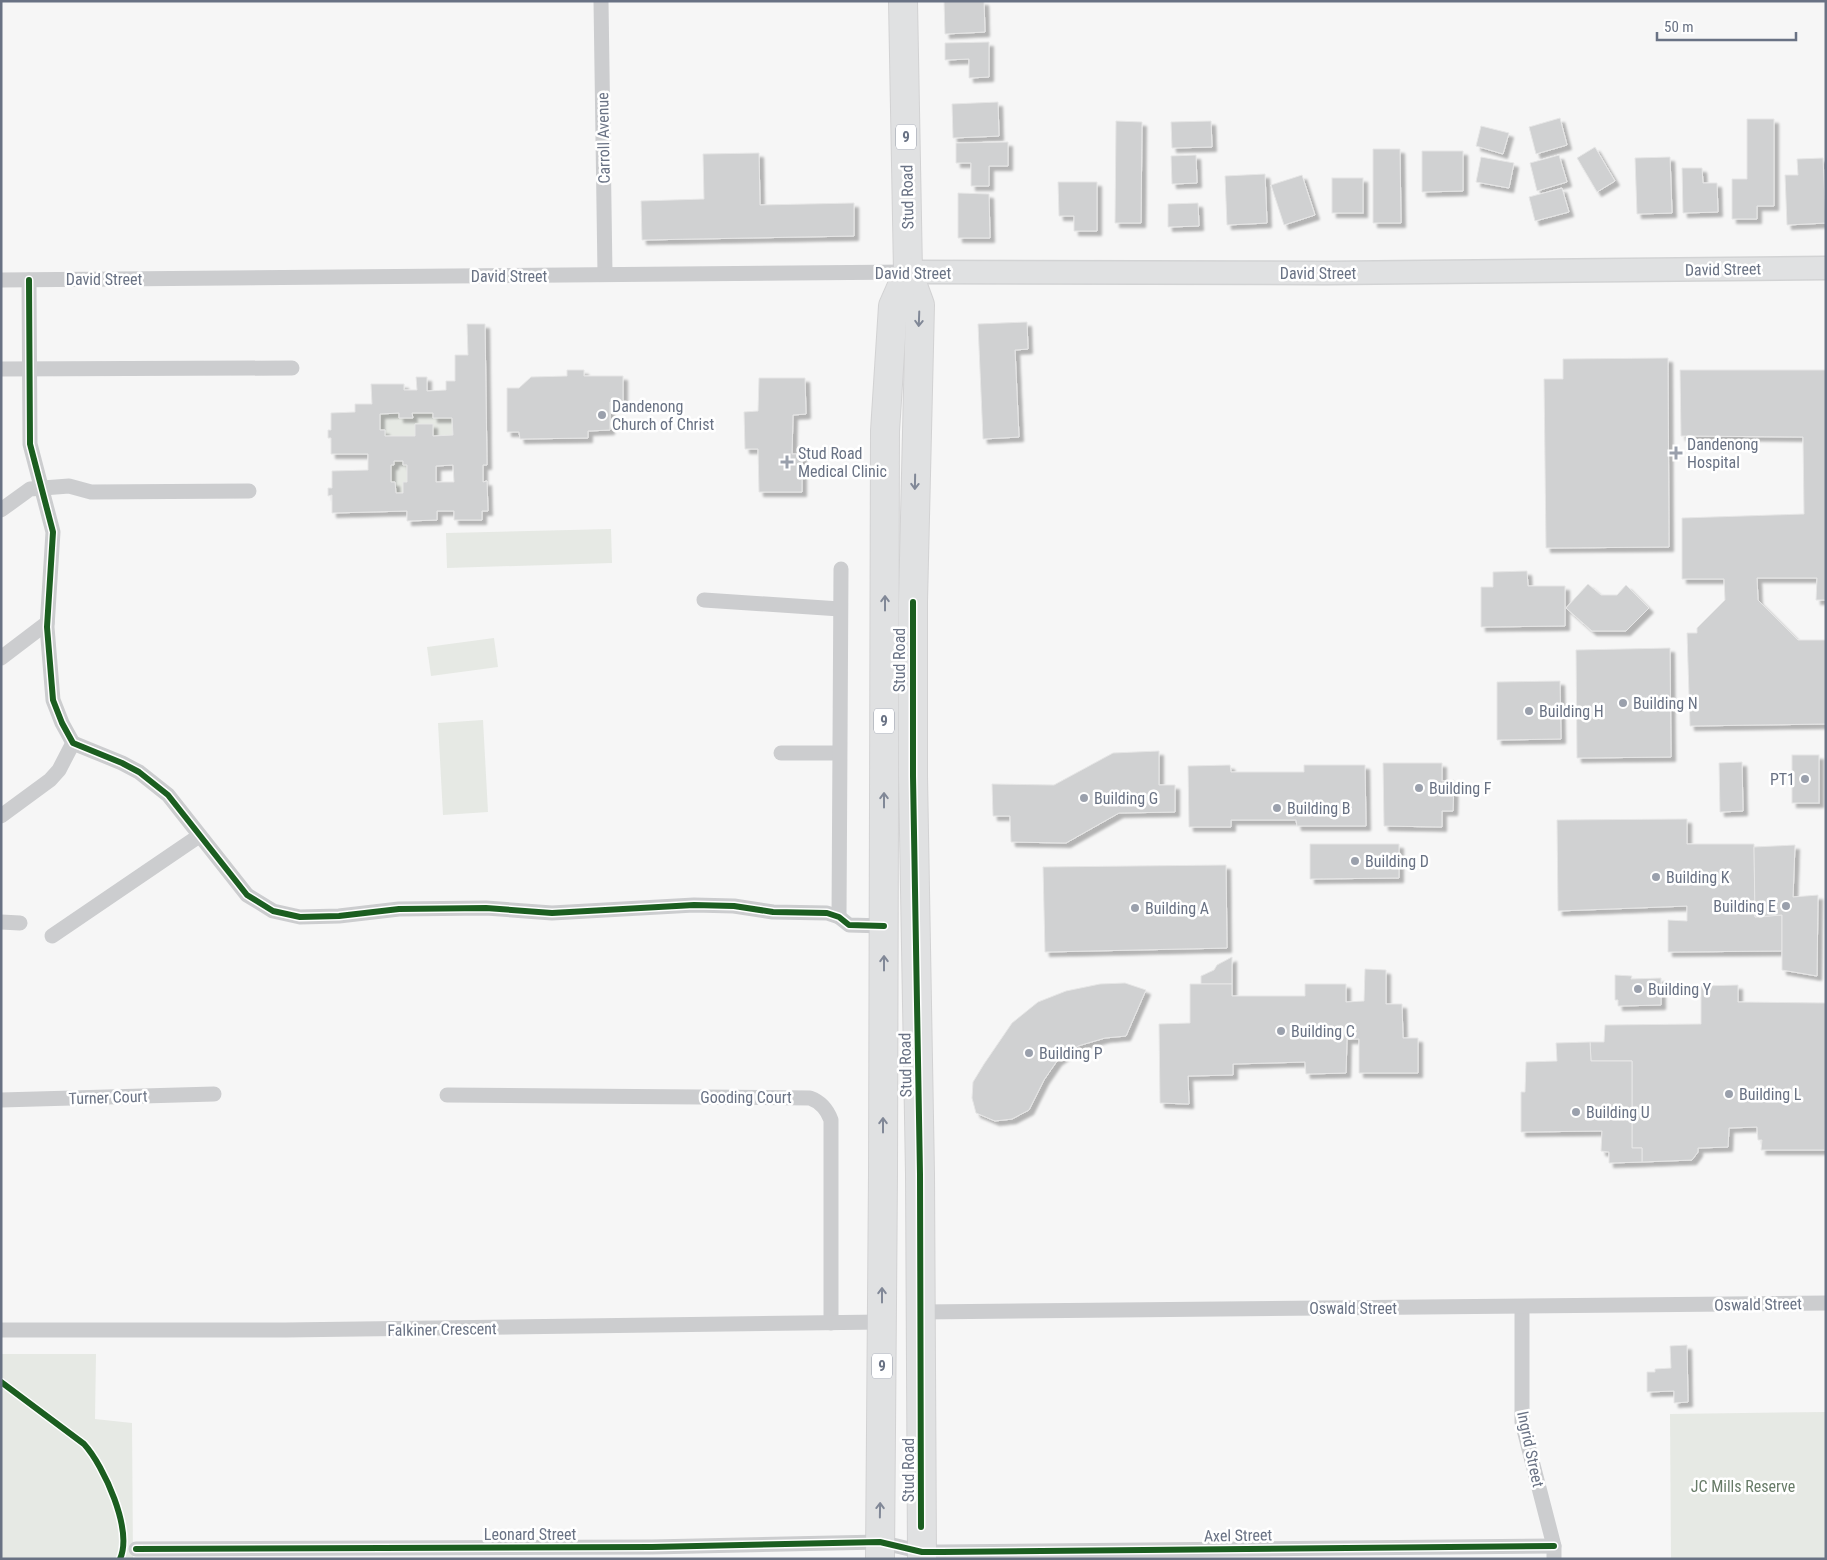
<svg xmlns="http://www.w3.org/2000/svg" width="1827" height="1560" viewBox="0 0 1827 1560" font-family="'Roboto Condensed',sans-serif">
<defs>
<filter id="shadow"><feDropShadow dx="4.5" dy="4.5" stdDeviation="1" flood-color="#0004"/></filter>
</defs>
<rect width="100%" height="100%" fill="#f6f6f6"/>
<!-- green -->
<g fill="#e6e9e4">
<path d="M399 413 413 417 412 413H433V418H452L453 435 433 436 415 424V436H385V430H380V414Z"/>
<path d="M394 461H403V465H407V482H403V493H396L395 482H391V465H394Z"/>
<path d="M611 529 612 563 447 568 446 533Z"/>
<path d="M494 638 498 667 431 676 427 647Z"/>
<path d="M483 720 488 812 443 815 438 723Z"/>
<path d="M1 1354H96L95 1419 132 1423 133 1559H1Z"/>
<path d="M1826 1412V1559H1671L1670 1414Z"/>
</g>
<!-- building -->
<g fill="#d0d1d2" stroke="#e6e6e6" fill-rule="evenodd" filter="url(#shadow)">
<path d="M944 1H984L985 32 945 34Z"/>
<path d="M989 42V77L969 78V59L945 60V43Z"/>
<path d="M998 102 999 136 953 138 952 104Z"/>
<path d="M1560 118 1567 145 1536 154 1529 127Z"/>
<path d="M1747 119H1774V206H1757V219H1732V179H1747Z"/>
<path d="M1116 121 1142 122 1141 223H1115Z"/>
<path d="M1211 121 1212 147 1172 148 1171 122Z"/>
<path d="M1481 126 1509 133 1503 154 1476 146Z"/>
<path d="M1008 142V166H989V186H971V163H956V143Z"/>
<path d="M1595 147 1615 181 1597 192 1577 158Z"/>
<path d="M1373 149H1400L1401 223H1373Z"/>
<path d="M1422 151H1463V191L1422 192Z"/>
<path d="M759 153 760 205 854 203V236L642 240 641 201 704 199 703 154Z"/>
<path d="M1196 155 1197 183 1172 184 1171 156Z"/>
<path d="M1559 155 1567 182 1537 191 1530 163Z"/>
<path d="M1481 157 1514 163 1509 188 1476 182Z"/>
<path d="M1670 157 1672 213 1637 214 1635 158Z"/>
<path d="M1823 158 1826 223 1787 225 1785 175H1798L1797 159Z"/>
<path d="M1682 168H1702L1703 183H1717L1718 212 1683 213Z"/>
<path d="M1265 174 1267 223 1227 225 1225 176Z"/>
<path d="M1302 175 1315 215 1284 225 1271 185Z"/>
<rect x="1332" y="178" width="31" height="35"/>
<path d="M1058 182H1097V231H1074V216H1059Z"/>
<path d="M1562 188 1569 212 1535 221 1529 197Z"/>
<path d="M958 193 989 194 990 238H958Z"/>
<path d="M1198 203 1199 226 1168 227V204Z"/>
<path d="M1027 322 1028 349 1015 350 1019 437 983 439 978 324Z"/>
<path d="M467 324H485L487 465H483V482L487 481 488 511H482V520H454V511H437V520L407 521V511L332 513V495L328 496V488H332V471L368 470V454H331V438H328V430H331V413L355 412V404H372L371 384H404V390H417L416 377H427V391L446 390V381H455V355H468ZM399 413V418H413L412 413H433V418H452L453 435 433 436V424H415V436H385V430H380V414ZM394 461H403V465H407V482H403V493H396L395 482H391V465H394ZM453 465 454 482H436V466Z"/>
<path d="M1668 358 1669 547 1546 548 1544 379H1563V359Z"/>
<path d="M567 370H584V376H623V402H610V430L588 431V438L520 439 519 432H507V388H519L531 377 567 376Z"/>
<path d="M1680 370H1826V600H1816L1817 578H1757L1758 600 1798 640H1826V724L1690 726 1687 633H1697V628L1725 600 1724 579H1682V518L1804 514 1803 437 1681 436Z"/>
<path d="M759 378H805L806 414 793 415 792 454H802V492H759L758 449H745L744 412 758 411Z"/>
<path d="M1527 571 1528 586H1565V626L1481 627V587H1493V572Z"/>
<path d="M1588 584 1601 595H1617L1626 585 1649 608 1626 631H1592L1566 608Z"/>
<path d="M1670 648 1671 757 1577 758 1576 650Z"/>
<path d="M1560 681 1561 739 1497 740V682Z"/>
<path d="M1159 751V785H1175V812L1119 813 1066 843 1011 842 1010 816H993L992 784 1054 785 1113 753Z"/>
<rect x="1792" y="755" width="27" height="48"/>
<path d="M1742 762 1743 811 1720 812 1719 763Z"/>
<path d="M1383 763H1442V781L1454 780 1453 811H1442V827L1384 826Z"/>
<path d="M1230 765 1231 772H1304V765H1365L1366 826H1297L1296 820H1231V827H1189L1188 766Z"/>
<path d="M1687 819V844H1754L1755 917 1782 915V951L1668 952V920L1687 921V906L1558 911 1557 820Z"/>
<path d="M1310 844H1399V878L1310 879Z"/>
<path d="M1795 845 1793 897 1818 895 1817 976 1782 970V915L1755 917 1754 847Z"/>
<path d="M1226 865 1227 948 1045 952 1043 867Z"/>
<path d="M1232 957V984H1201V976L1214 970 1217 965Z"/>
<path d="M1365 969 1386 970V1004H1402L1403 1038H1418V1073H1359V1039H1347L1346 1073 1306 1074 1305 1062 1233 1064V1075L1188 1076 1189 1104 1160 1103 1159 1024 1190 1023V984H1232V996H1305V984H1346V1002L1364 1001Z"/>
<path d="M1615 975 1632 976 1631 979 1661 978V1005L1618 1006V1000H1615Z"/>
<path d="M1125 983 1146 990 1126 1036 1105 1038 1078 1046 1057 1061 1044 1080 1029 1110 1012 1119 995 1121 976 1113 972 1098 973 1082 984 1064 1012 1023 1038 1002 1066 991 1100 984Z"/>
<path d="M1738 985V1002L1826 1003 1825 1150H1761L1762 1140H1758L1757 1127 1729 1128 1728 1147 1698 1148V1152L1692 1160 1642 1162V1148H1632V1061H1591L1590 1042H1604L1605 1025 1701 1024V986Z"/>
<path d="M1590 1042 1591 1061H1632V1148H1642V1162L1609 1163V1152L1601 1151 1602 1131 1521 1132V1092H1525L1526 1062 1557 1061 1556 1043Z"/>
<path d="M1687 1345 1688 1402 1674 1403V1391L1647 1392V1372H1655V1369L1671 1368 1670 1346Z"/>
</g>
<g fill="none" stroke-linecap="round" stroke-linejoin="round">
<!-- secondary casing -->
<g stroke="#d2d3d4" stroke-width="25">
<path id="secondary" d="M908 272 1326 273 1826 268"/>
</g>
<!-- highway casing -->
<g stroke="#d2d2d3" stroke-width="30">
<g id="highway">
<path d="M903 1 908 272 920 305 913 602V776L920 1174 922 1559"/>
<path d="M880 1559 883 1174 885 431 893 306 908 272"/>
</g>
</g>
<!-- street -->
<g stroke="#cccdcf" stroke-width="15">
<path d="M601 1 605 274"/>
<path d="M1 280 908 272"/>
<path d="M29 280 30 444 53 532 47 627 53 700 62 723 73 743 122 763 139 772 168 795 247 895 273 911 300 917 339 916 399 909 486 908 552 913 694 905 734 906 773 912 827 913 839 917 849 925 884 926"/>
<path d="M1 369 292 368"/>
<path d="M1 510 30 489 69 486 91 492 249 491"/>
<path d="M704 600 840 609"/>
<path d="M1 658 47 623"/>
<path d="M781 753H839"/>
<path d="M1 816 50 780 59 770 73 743"/>
<path d="M839 917 841 569"/>
<path d="M1 922 20 923"/>
<path d="M52 936 199 836"/>
<path d="M447 1095 810 1098C821 1102 827 1109 831 1120V1323"/>
<path d="M1 1100 214 1094"/>
<path d="M1522 1307V1422L1554 1546V1559"/>
<path d="M922 1312 1826 1303"/>
<path d="M1 1330H285L882 1322"/>
<path d="M136 1549 652 1547 880 1542 922 1552H942L1554 1546"/>
</g>
<!-- secondary -->
<use href="#secondary" stroke="#e0e1e2" stroke-width="22"/>
<!-- highway -->
<use href="#highway" stroke="#e0e1e2" stroke-width="28"/>
<!-- cycleway casing -->
<g stroke="#fff" stroke-width="9">
<g id="cycleway">
<path d="M29 280 30 444 53 532 47 627 53 700 62 723 73 743 122 763 139 772 168 795 247 895 273 911 300 917 339 916 399 909 486 908 552 913 694 905 734 906 773 912 827 913 839 917 849 925 884 926"/>
<path d="M913 602V776L920 1174 921 1527"/>
<path d="M1 1382 84 1444C104 1466 133 1530 120 1559"/>
<path d="M136 1549 652 1547 880 1542 922 1552H942L1554 1546"/>
</g>
</g>
<!-- cycleway -->
<use href="#cycleway" stroke="#1b5e20" stroke-width="6"/>
</g>
<!-- one-way arrows -->
<defs><path id="oneway-shaft" d="M-6 0H5M1.5-3L5.5 0L1.5 3" fill="none" stroke-width="1.6" stroke-linecap="round" stroke-linejoin="round" transform="scale(1.25)"/></defs>
<g stroke="#818897">
<use href="#oneway-shaft" transform="translate(919 319) rotate(92)"/>
<use href="#oneway-shaft" transform="translate(915 482) rotate(91)"/>
<use href="#oneway-shaft" transform="translate(885 603) rotate(-90)"/>
<use href="#oneway-shaft" transform="translate(884 800) rotate(-90)"/>
<use href="#oneway-shaft" transform="translate(884 963) rotate(-90)"/>
<use href="#oneway-shaft" transform="translate(883 1125) rotate(-90)"/>
<use href="#oneway-shaft" transform="translate(882 1295) rotate(-90)"/>
<use href="#oneway-shaft" transform="translate(880 1510) rotate(-89)"/>
</g>
<!-- markers -->
<g fill="#9aa0ac" stroke="#fff" stroke-width="2">
<circle cx="602" cy="415" r="5"/>
<path d="M1673.5 445.5h5v5h5v5h-5v5h-5v-5h-5v-5h5z"/>
<path d="M784.5 454.5h5v5h5v5h-5v5h-5v-5h-5v-5h5z"/>
<circle cx="1623" cy="703" r="5"/>
<circle cx="1529" cy="711" r="5"/>
<circle cx="1805" cy="779" r="5"/>
<circle cx="1419" cy="788" r="5"/>
<circle cx="1084" cy="798" r="5"/>
<circle cx="1277" cy="808" r="5"/>
<circle cx="1355" cy="861" r="5"/>
<circle cx="1656" cy="877" r="5"/>
<circle cx="1786" cy="906" r="5"/>
<circle cx="1135" cy="908" r="5"/>
<circle cx="1638" cy="989" r="5"/>
<circle cx="1281" cy="1031" r="5"/>
<circle cx="1029" cy="1053" r="5"/>
<circle cx="1729" cy="1094" r="5"/>
<circle cx="1576" cy="1112" r="5"/>
</g>
<g text-anchor="middle" stroke-width="5" stroke-linejoin="round" paint-order="stroke">
<!-- shield labels -->
<g fill="#fff" stroke="#969ca9" stroke-width="1">
<rect x="896" y="124.5" width="20" height="25" rx="4"/>
<rect x="874" y="708.5" width="20" height="25" rx="4"/>
<rect x="872" y="1353.5" width="20" height="25" rx="4"/>
</g>
<g font-size="15" font-weight="bold" fill="#697284">
<text x="906" y="142">9</text>
<text x="884" y="726">9</text>
<text x="882" y="1371">9</text>
</g>
<!-- street labels -->
<g font-size="16" fill="#697284" stroke="#fff">
<text transform="translate(603 138) rotate(-91)" y="6">Carroll Avenue</text>
<text transform="translate(907 197) rotate(-91)" y="6">Stud Road</text>
<text transform="translate(1723 269) rotate(-1)" y="6">David Street</text>
<text x="913" y="279">David Street</text>
<text x="1318" y="279">David Street</text>
<text x="509" y="282">David Street</text>
<text x="104" y="285">David Street</text>
<text transform="translate(899 660) rotate(-90)" y="6">Stud Road</text>
<text transform="translate(905 1065) rotate(-91)" y="6">Stud Road</text>
<text transform="translate(108 1097) rotate(-2)" y="6">Turner Court</text>
<text x="746" y="1103">Gooding Court</text>
<text transform="translate(1758 1304) rotate(-1)" y="6">Oswald Street</text>
<text x="1353" y="1314">Oswald Street</text>
<text transform="translate(442 1329) rotate(-1)" y="6">Falkiner Crescent</text>
<text transform="translate(1531 1449) rotate(78)" y="6">Ingrid Street</text>
<text transform="translate(908 1470) rotate(-90)" y="6">Stud Road</text>
<text x="530" y="1540">Leonard Street</text>
<text transform="translate(1238 1535) rotate(-1)" y="6">Axel Street</text>
</g>
<!-- poi labels -->
<g font-size="16" fill="#697284" stroke="#fff" text-anchor="start">
<text x="612" y="412">Dandenong<tspan x="612" dy="18">Church of Christ</tspan></text>
<text x="1687" y="450">Dandenong<tspan x="1687" dy="18">Hospital</tspan></text>
<text x="798" y="459">Stud Road<tspan x="798" dy="18">Medical Clinic</tspan></text>
<text x="1633" y="709">Building N</text>
<text x="1539" y="717">Building H</text>
<text x="1795" y="785" text-anchor="end">PT1</text>
<text x="1429" y="794">Building F</text>
<text x="1094" y="804">Building G</text>
<text x="1287" y="814">Building B</text>
<text x="1365" y="867">Building D</text>
<text x="1666" y="883">Building K</text>
<text x="1776" y="912" text-anchor="end">Building E</text>
<text x="1145" y="914">Building A</text>
<text x="1648" y="995">Building Y</text>
<text x="1291" y="1037">Building C</text>
<text x="1039" y="1059">Building P</text>
<text x="1739" y="1100">Building L</text>
<text x="1586" y="1118">Building U</text>
</g>
<!-- park labels -->
<g font-size="16" fill="#677b67" stroke="#fff">
<text x="1743" y="1492">JC Mills Reserve</text>
</g>
</g>
<!-- border -->
<rect width="1827" height="1560" fill="none" stroke="#697284" stroke-width="5"/>
<!-- scale -->
<path d="M1657 32v8h139v-8" fill="none" stroke="#697284" stroke-width="2.5"/>
<text x="1664" y="32" font-size="15" fill="#697284" stroke="#ffffff" stroke-width="4" paint-order="stroke">50 m</text>
</svg>
